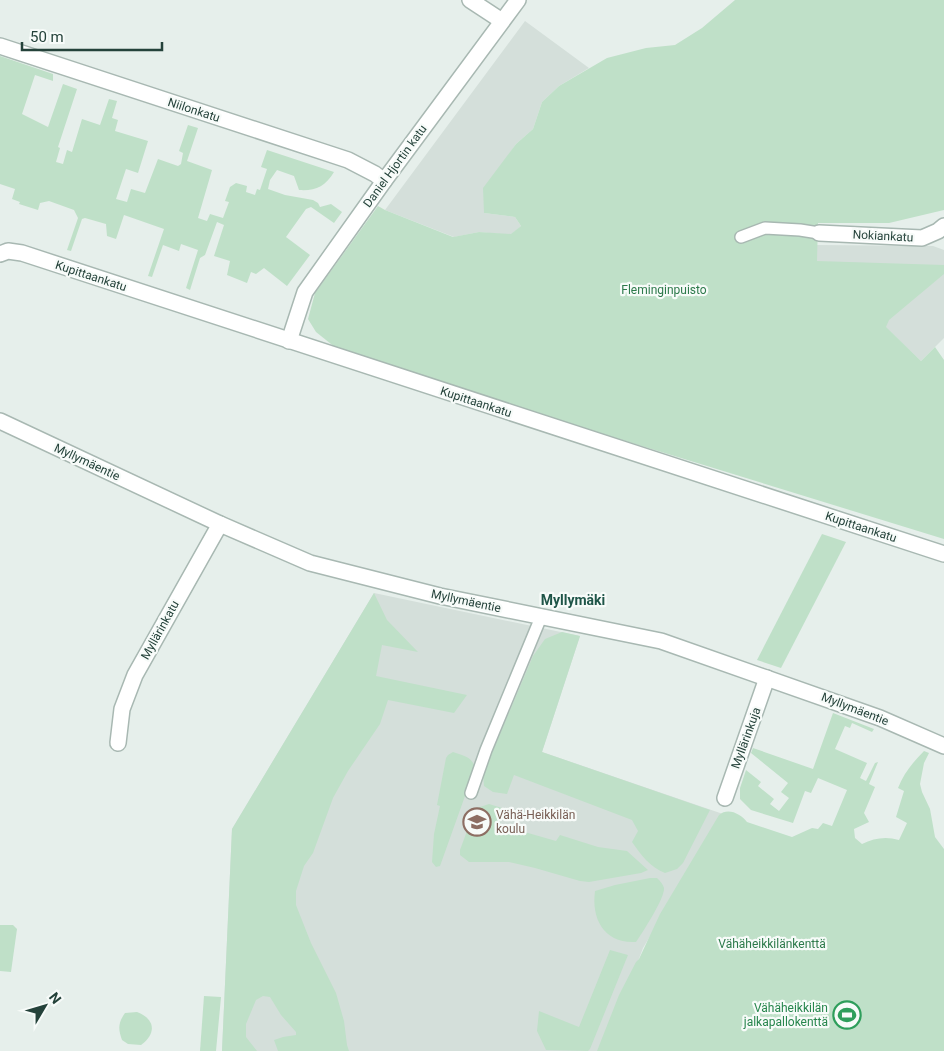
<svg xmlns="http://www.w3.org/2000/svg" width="944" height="1051" viewBox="0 0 944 1051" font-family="Roboto,sans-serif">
<rect width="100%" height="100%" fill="#e6efeb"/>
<!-- built -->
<g fill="#d4dfda">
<path d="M525 21 589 68 559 86 542 102 533 129 516 144 501 166 484 213 515 217 521 226 511 235 479 232 454 237 385 210Z"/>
<path d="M817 245 933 246 944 250V338L921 361 817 262Z"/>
<path d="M374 593 580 636 542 752 723 814 643 948 604 1051H222L232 829Z"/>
</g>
<!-- green -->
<g fill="#bfe0c8">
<path d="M735 0H944V210L889 223H818L817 261 944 265V274L889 320 886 327 921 361 935 347 944 360V539L619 439 336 348 316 332 308 319 315 293 378 206 385 210 453 237 479 232 511 234 521 226 515 217 484 213 483 188 516 144 533 129 542 102 559 86 607 58 646 48 675 45 702 28Z"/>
<path d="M0 56 53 74V81L35 75 22 114 48 127 63 84 77 89 58 147 60 148 56 162 63 164 67 150 72 152 82 119 100 125 109 99 117 101 112 118 118 120 115 131 148 141 138 173 126 169 116 199 127 202 131 189 145 193 158 159 178 166 181 164 183 153 179 151 188 125 198 128 187 161 212 170 198 218 207 221 210 214 223 218 229 202 225 201 230 187 236 183 247 186 246 192 255 195 257 189 260 190 267 169 261 167 267 150 334 172C325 187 315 191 299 190L294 176 277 170 270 180 268 189 285 195 313 200 318 203 320 207 331 204 342 212 334 223 311 207 306 209 286 237 310 255 287 286 264 268 256 274 251 272 247 283 227 275 230 261 214 256 224 225 217 222 205 255 200 258 190 290 186 288 198 250 181 244 179 251 163 245 152 277 148 276 164 229 124 215 116 239 107 236 106 224 85 218 82 219 71 251 67 250 78 218 74 210 49 201 40 203 38 210 19 204 20 202 12 199 15 189 0 184Z"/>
<path d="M822 534 846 542 781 668 757 660Z"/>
<path d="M374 593 387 620 418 652 382 645 376 676 467 695 454 713 388 700 380 724 348 771 333 798 313 853 304 866 296 891V905L311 943 336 993 344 1021 347 1045 349 1051H278L274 1040 283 1037 296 1035V1032L281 1015 270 997 263 996 256 1000 246 1024V1037L257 1051H222L232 829Z"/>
<path d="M562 632 580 636 542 752 710 810 683 863 677 869 665 873C650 867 641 855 632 842L638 831 632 820 514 775 507 794 493 792 484 786 483 774 533 656 545 639Z"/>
<path d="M833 713 874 729 872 732 852 723 850 728 845 726 835 749 867 763 860 778 866 781 875 763 878 762 869 784 875 787 864 813 869 822 854 829 855 838 862 844C874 838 886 836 899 840L907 823 896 817 904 791 898 788C904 773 913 762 924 751L929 753 924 763 920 784 922 792 930 809 935 837 944 849V1051H597L619 995 636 962 639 959 660 914 719 815C728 807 741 814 747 822L792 837 812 828 818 829 823 823 832 826 847 790 818 778 811 793 805 791 793 823 751 810 740 799V788L746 770 761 782 758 786 774 799 770 804 779 811 789 798 781 792 788 783 751 753 753 748 813 769Z"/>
<path d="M453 752C462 755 473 757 475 768L440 866 436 867 432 862 434 834 440 806 437 805 446 758 448 755Z"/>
<path d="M489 804 502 808 500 825 556 841 560 835 598 847 627 851 648 870 641 873 589 882 580 881 535 868 509 862H469L460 855V850L474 812 477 808Z"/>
<path d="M650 878H657C660 881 663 884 664 888 665 898 642 933 636 942 605 944 591 920 595 891L615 885Z"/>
<path d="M0 925H13L17 929 11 972 0 971Z"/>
<path d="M610 950 628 955 590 1049 588 1051 546 1050 537 1031 539 1011 579 1027Z"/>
<path d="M204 996 221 997 216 1051H200Z"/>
<path d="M137 1012C155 1019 157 1033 141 1045L128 1044 122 1040C118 1029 118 1023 125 1013Z"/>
</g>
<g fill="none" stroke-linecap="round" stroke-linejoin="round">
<!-- lane casing -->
<g stroke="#a8b8b2" stroke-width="14">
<g id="lane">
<path d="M741 237 765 228 800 230 819 233"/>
<path d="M471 793 486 750 541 617"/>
</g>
</g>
<!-- street casing -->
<g stroke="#a8b8b2" stroke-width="18">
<g id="street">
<path d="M470 0 502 21"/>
<path d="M0 46 348 160 375 174 384 181"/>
<path d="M819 233 922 238 938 231 944 226"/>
<path d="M0 254 8 251 22 253 944 554"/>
<path d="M289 341 305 292 384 181 518 0"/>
<path d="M0 421 220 524 310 563 440 596 661 641 880 718 944 746"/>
<path d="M118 743 122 709 135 675 220 524"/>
<path d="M725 798 767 678"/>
</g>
</g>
<!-- lane -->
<use href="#lane" stroke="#fff" stroke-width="11"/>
<!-- street -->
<use href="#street" stroke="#fff" stroke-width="15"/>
</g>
<!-- icons -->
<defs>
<g id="school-ring" transform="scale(1.4375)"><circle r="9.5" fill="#f7fbf9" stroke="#8d6e63" stroke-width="1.5"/><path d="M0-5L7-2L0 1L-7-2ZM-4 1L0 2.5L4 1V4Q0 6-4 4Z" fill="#8d6e63"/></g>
<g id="stadium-ring" transform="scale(1.4375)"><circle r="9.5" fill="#f7fbf9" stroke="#2e9e5b" stroke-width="1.5"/><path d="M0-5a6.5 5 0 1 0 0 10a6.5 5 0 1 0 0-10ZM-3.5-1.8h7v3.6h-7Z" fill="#2e9e5b"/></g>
</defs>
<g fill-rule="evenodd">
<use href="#school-ring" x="477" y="822"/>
<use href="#stadium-ring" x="847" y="1015"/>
</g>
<g text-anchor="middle" stroke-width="4.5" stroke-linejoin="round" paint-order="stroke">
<!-- street labels -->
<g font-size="12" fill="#24423a" stroke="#f7fbf9">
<text transform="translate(194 110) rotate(18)" y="4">Niilonkatu</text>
<text transform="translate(395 166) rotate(-54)" y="4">Daniel Hjortin katu</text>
<text transform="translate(883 236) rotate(3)" y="4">Nokiankatu</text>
<text transform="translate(91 276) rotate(18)" y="4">Kupittaankatu</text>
<text transform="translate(476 402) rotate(18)" y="4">Kupittaankatu</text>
<text transform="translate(87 462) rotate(25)" y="4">Myllymäentie</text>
<text transform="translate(861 527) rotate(18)" y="4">Kupittaankatu</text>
<text transform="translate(466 601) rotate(12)" y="4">Myllymäentie</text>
<text transform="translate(160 630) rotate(-61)" y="4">Myllärinkatu</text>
<text transform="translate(855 709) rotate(21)" y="4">Myllymäentie</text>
<text transform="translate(746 738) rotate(-70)" y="4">Myllärinkuja</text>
</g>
<!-- park labels -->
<g font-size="12" fill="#2d7a4b" stroke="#f7fbf9">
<text x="664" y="294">Fleminginpuisto</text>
<text x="772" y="948">Vähäheikkilänkenttä</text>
</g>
<!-- education labels -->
<g font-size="12" fill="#785e54" stroke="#f7fbf9" text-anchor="start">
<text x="496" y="819">Vähä-Heikkilän<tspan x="496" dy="14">koulu</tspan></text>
</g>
<!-- leisure labels -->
<g font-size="12" fill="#27864d" stroke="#f7fbf9" text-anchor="end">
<text x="828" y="1012">Vähäheikkilän<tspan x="828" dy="14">jalkapallokenttä</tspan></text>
</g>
<!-- neighbourhood labels -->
<g font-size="14" font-weight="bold" fill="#1f5548" stroke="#f7fbf9">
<text x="573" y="605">Myllymäki</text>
</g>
</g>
<!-- north arrow -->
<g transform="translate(45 1006) rotate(52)" stroke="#f7fbf9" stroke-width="4" paint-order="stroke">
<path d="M0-4L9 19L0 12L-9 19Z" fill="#24423a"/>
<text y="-8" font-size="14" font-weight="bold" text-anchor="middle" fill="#24423a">N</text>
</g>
<!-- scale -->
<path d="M22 42v8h140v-8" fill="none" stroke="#24423a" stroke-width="2.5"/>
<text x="30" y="42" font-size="15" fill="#24423a" stroke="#f7fbf9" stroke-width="4" paint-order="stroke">50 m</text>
</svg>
